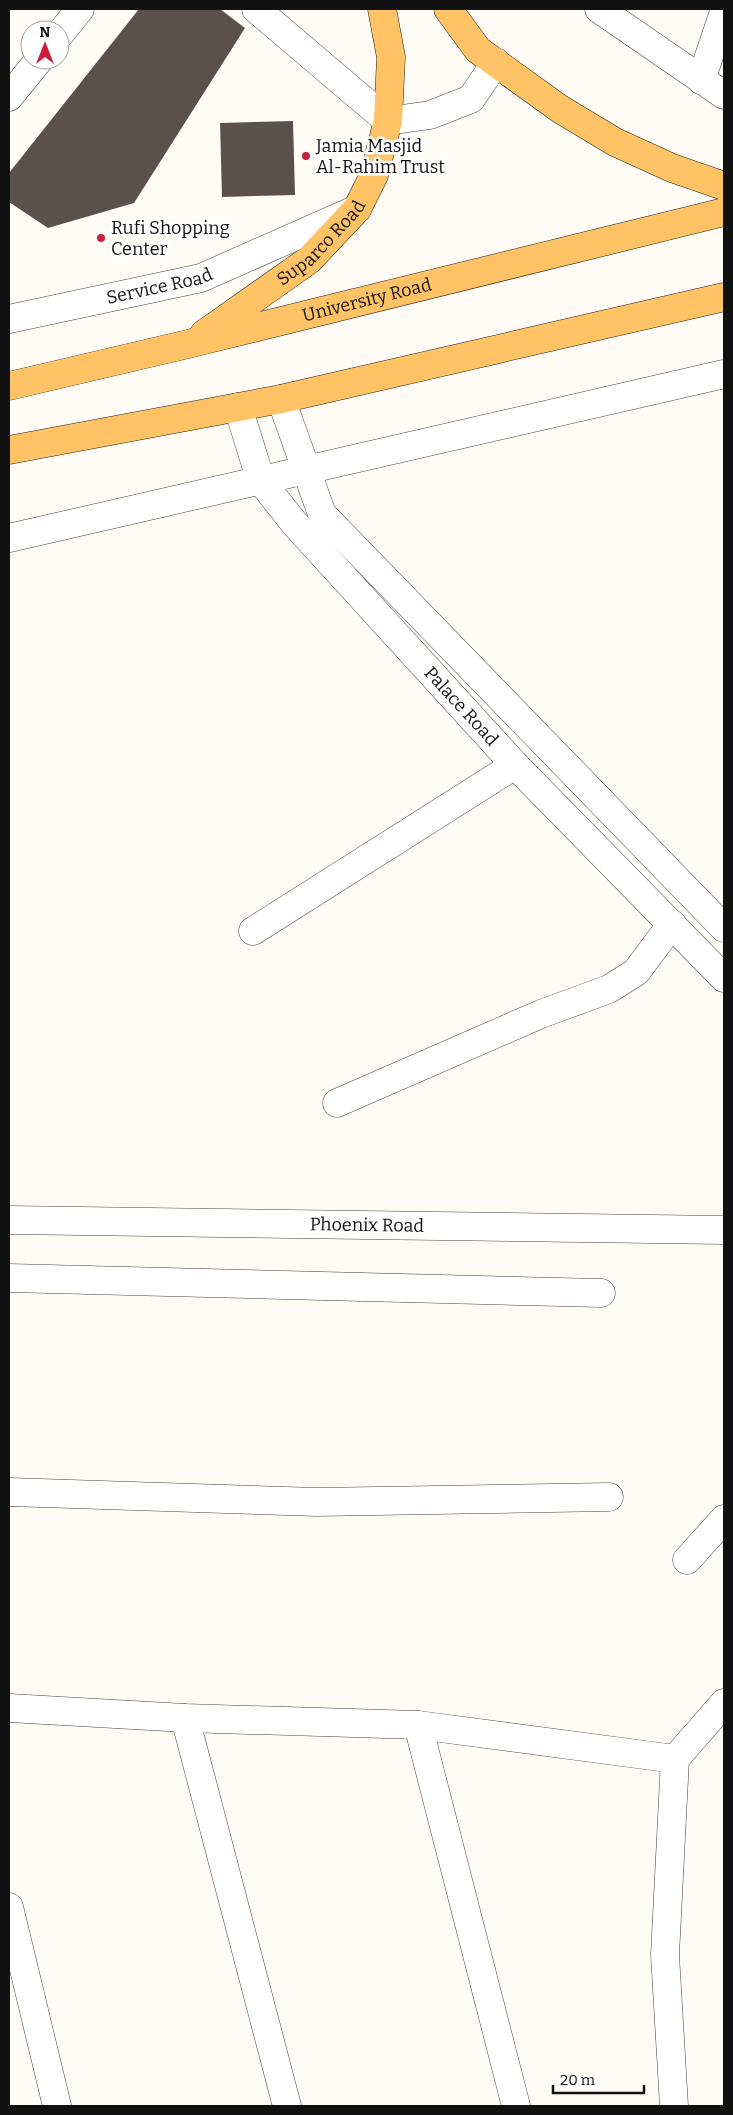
<svg xmlns="http://www.w3.org/2000/svg" width="733" height="2115" viewBox="0 0 733 2115" font-family="Bitter,serif">
<rect width="100%" height="100%" fill="#fffcf5"/>
<!-- building -->
<g fill="#5b504c">
<path d="M139 9H220L245 28 134 203 48 228 9 202V173Z"/>
<path d="M293 121 295 195 222 197 220 123Z"/>
</g>
<g fill="none" stroke-linecap="round" stroke-linejoin="round">
<!-- minor casing -->
<g stroke="#444" stroke-width="29">
<g id="minor">
<path d="M256 9 388 121 430 115 471 99 496 62"/>
<path d="M599 9 724 95"/>
<path d="M60 34 80 9"/>
<path d="M701 80 724 12"/>
<path d="M9 97 39 60"/>
<path id="s1" d="M9 319 201 278 357 209"/>
<path d="M281 399 322 514 724 928"/>
<path id="s2" d="M238 407 261 481 295 524 515 765 724 978"/>
<path d="M9 538 724 374"/>
<path d="M253 931 515 765"/>
<path d="M337 1103 541 1014 609 989 636 972 672 924"/>
<path id="s3" d="M9 1220 724 1230"/>
<path d="M9 1278 601 1293"/>
<path d="M9 1492 317 1502 609 1497"/>
<path d="M687 1560 724 1519"/>
<path d="M9 1708 185 1718 418 1725 675 1759"/>
<path d="M185 1718 287 2106"/>
<path d="M418 1725 516 2106"/>
<path d="M9 1907 57 2106"/>
<path d="M674 2106 665 1955 675 1759 724 1703"/>
</g>
</g>
<!-- major casing -->
<g stroke="#222" stroke-width="29">
<g id="major">
<path d="M448 9 478 50 560 109 615 142 672 168 724 186"/>
<path id="s4" d="M204 334 309 260 357 209 374 175 388 121 391 57 382 9"/>
<path id="s5" d="M9 386 188 344 724 212"/>
<path d="M9 450 281 399 724 297"/>
</g>
</g>
<!-- minor -->
<use href="#minor" stroke="#fff" stroke-width="28"/>
<!-- major -->
<use href="#major" stroke="#ffc365" stroke-width="28"/>
</g>
<!-- markers -->
<g fill="#cd1d3e" stroke="#fff" stroke-width="2">
<circle cx="306" cy="156" r="5"/>
<circle cx="101" cy="238" r="5"/>
</g>
<g text-anchor="middle" stroke-width="5" stroke-linejoin="round" paint-order="stroke">
<!-- poi labels -->
<g font-size="18" fill="#111" stroke="#fff" text-anchor="start">
<text x="316" y="152">Jamia Masjid<tspan x="316" dy="21">Al-Rahim Trust</tspan></text>
<text x="111" y="234">Rufi Shopping<tspan x="111" dy="21">Center</tspan></text>
</g>
<!-- street labels -->
<g font-size="18" fill="#111" stroke="#fff">
<text dy="6" stroke="none"><textPath href="#s4" startOffset="149">Suparco Road</textPath></text>
<text dy="6" stroke="none"><textPath href="#s1" startOffset="154">Service Road</textPath></text>
<text dy="6" stroke="none"><textPath href="#s5" startOffset="368">University Road</textPath></text>
<text dy="6" stroke="none"><textPath href="#s2" startOffset="379">Palace Road</textPath></text>
<text dy="6" stroke="none"><textPath href="#s3" startOffset="358">Phoenix Road</textPath></text>
</g>
</g>
<!-- border -->
<rect width="733" height="2115" fill="none" stroke="#111111" stroke-width="20"/>
<!-- north arrow -->
<g transform="translate(45 45)"><circle r="24" fill="#ffffff" stroke="#a0a0a0"/>
<path d="M0-4L9 19L0 12L-9 19Z" fill="#cd1d3e"/>
<text y="-8" font-size="14" font-weight="bold" text-anchor="middle" fill="#111111">N</text>
</g>
<!-- scale -->
<path d="M553 2085v8h91v-8" fill="none" stroke="#111111" stroke-width="2.5"/>
<text x="560" y="2085" font-size="15" fill="#111111" stroke="#ffffff" stroke-width="4" paint-order="stroke">20 m</text>
</svg>
